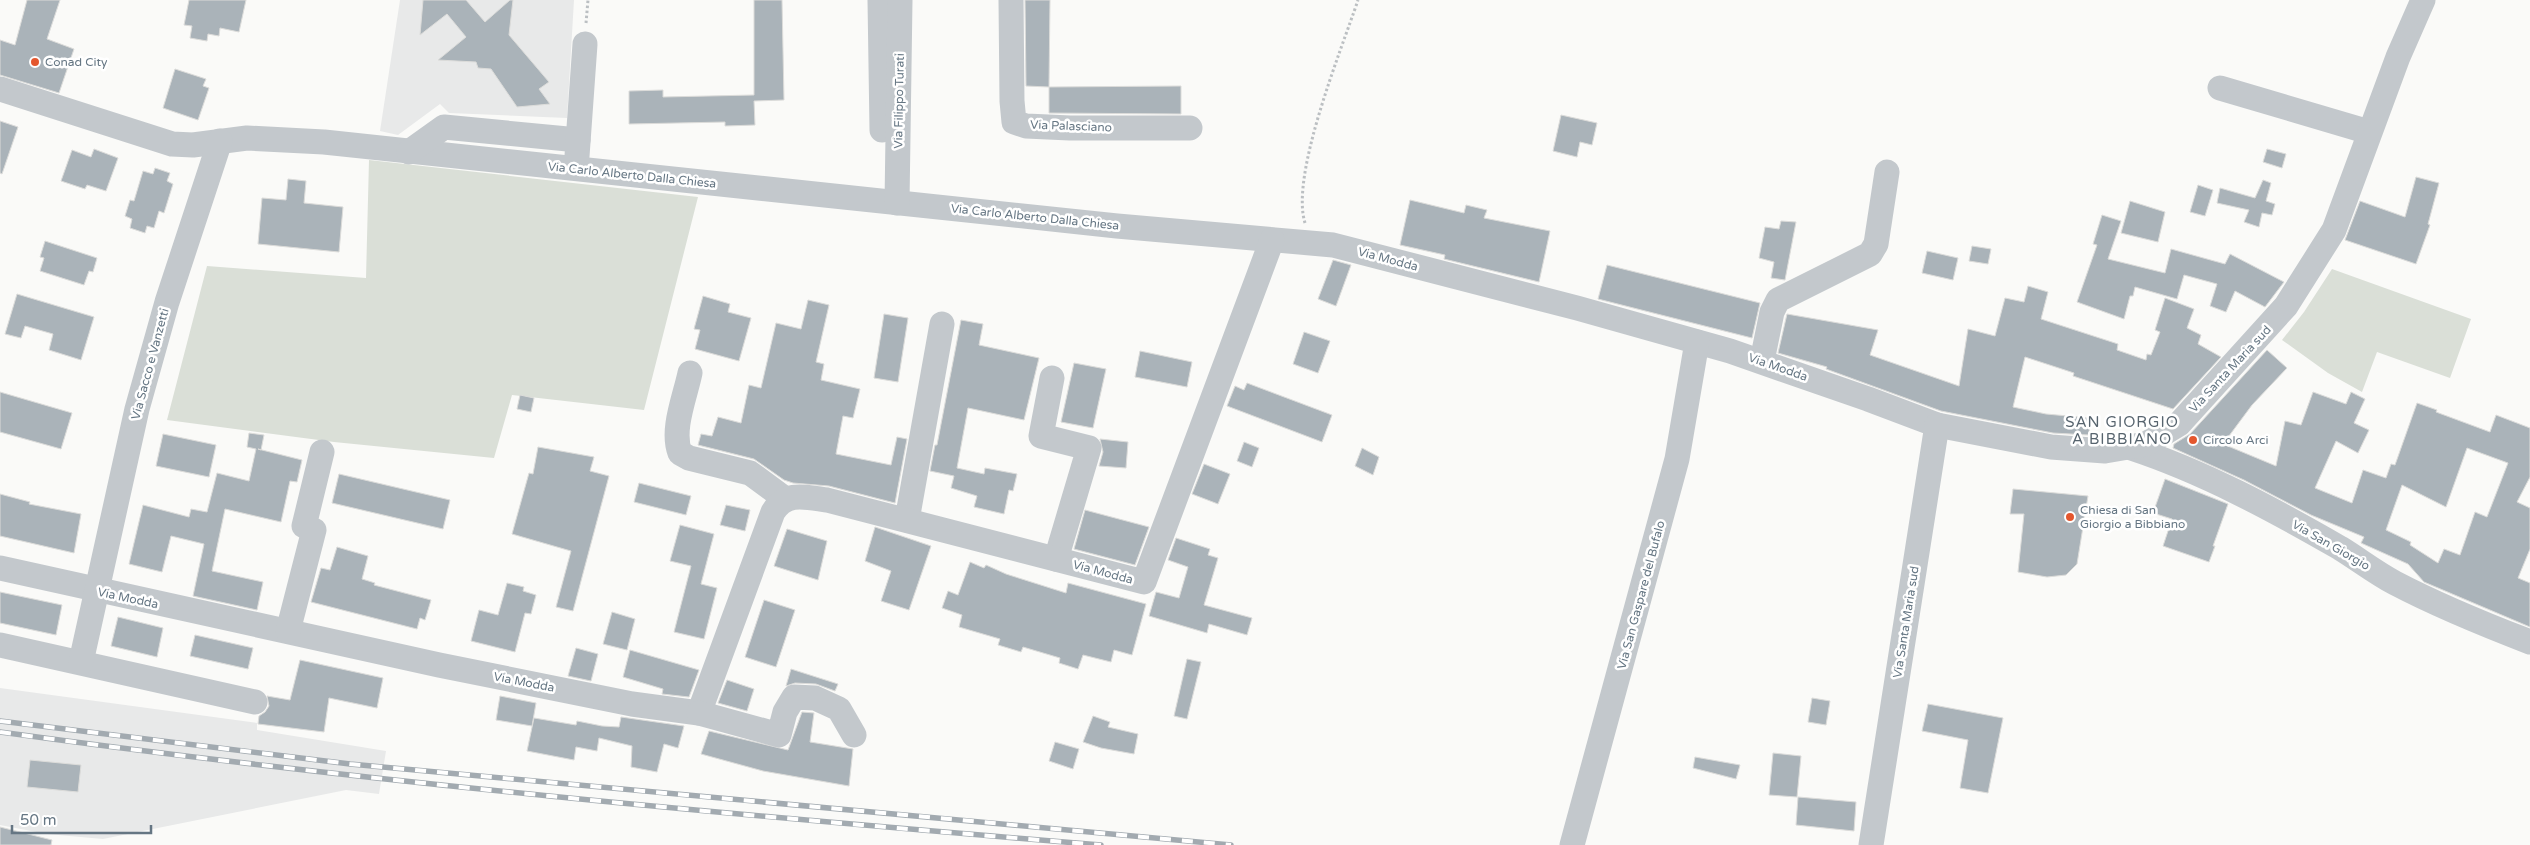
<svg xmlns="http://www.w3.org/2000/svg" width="2530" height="845" viewBox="0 0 2530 845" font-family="'Varela Round',sans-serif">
<rect width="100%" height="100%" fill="#fafaf8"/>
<!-- built -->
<g fill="#e8e9e9">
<path d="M400 0H574L567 118 449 113 440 104 398 135 380 131Z"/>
<path d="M0 688 257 723V730L386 751 379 794 346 790 103 839 47 834 0 825Z"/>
</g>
<!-- green -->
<g fill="#dadfd7">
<path d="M369 160 698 197 644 410 512 395 494 458 334 442 167 420 207 266 366 278Z"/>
<path d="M2332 269 2471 319 2450 378 2377 352 2362 392 2328 373 2282 340 2304 312Z"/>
</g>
<!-- building -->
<g fill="#aab3b9" stroke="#dcdcda" fill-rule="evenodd">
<path d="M27 0H60L47 39 74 49 59 93 0 75V40L15 45Z"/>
<path d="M189 0H246L239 32 220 28 219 36 208 34 207 41 190 38 192 26 184 25Z"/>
<path d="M423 0H466L485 22 510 0H513L509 35 549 82 539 89 550 104 517 107 491 69 478 68 476 62 438 60 466 37 447 14 420 35Z"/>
<path d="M754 0H782L784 100 754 101 755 125 725 126V122L629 124V91L663 90V97L754 95Z"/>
<path d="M1025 0H1050L1049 87 1026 86Z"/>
<path d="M175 69 206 79 203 86 209 88 198 120 163 108Z"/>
<path d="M1181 86V114L1049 113V87Z"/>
<path d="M1561 115 1597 123 1592 145 1580 142 1577 157 1553 151Z"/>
<path d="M0 121 18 127 2 174 0 173Z"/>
<path d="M94 149 118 158 106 191 87 185 85 189 61 181 72 150 91 157Z"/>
<path d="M2267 149 2286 154 2282 168 2263 162Z"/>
<path d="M155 168 170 173 167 181 173 184 164 213 159 211 154 228 147 226 145 233 130 228 132 219 125 216 130 200 134 201 143 171 153 174Z"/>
<path d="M2416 177 2439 183 2428 224 2430 225 2416 264 2345 240 2360 201 2405 217Z"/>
<path d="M288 179 306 181 304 203 343 207 339 252 258 244 262 198 286 200Z"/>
<path d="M2263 180 2271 183 2266 201 2275 204 2272 215 2262 213 2259 227 2244 222 2249 210 2217 203 2220 188 2255 198Z"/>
<path d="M2198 185 2213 190 2205 216 2190 212Z"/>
<path d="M1410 200 1464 213 1466 205 1487 210 1484 218 1550 231 1539 282 1444 259 1445 255 1400 245Z"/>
<path d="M2130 201 2165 212 2158 242 2121 233Z"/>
<path d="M2102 215 2121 221 2108 259 2165 273 2171 249 2225 264 2230 254 2284 282 2265 307 2235 291 2226 312 2210 306 2217 284 2184 275 2177 299 2135 287 2133 296H2130L2124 319 2077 302 2097 245 2093 244Z"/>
<path d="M1781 221 1796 222 1785 280 1771 278 1774 262 1759 258 1765 227 1779 229Z"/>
<path d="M45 241 97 258 93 272 89 271 84 285 40 271 44 258 40 257Z"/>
<path d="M1972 246 1991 249 1988 264 1969 261Z"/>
<path d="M1927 251 1958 258 1953 280 1922 273Z"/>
<path d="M1333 260 1351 265 1336 306 1318 299Z"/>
<path d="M1607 265 1760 303 1752 338 1598 299Z"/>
<path d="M2028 286 2048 292 2041 319 2118 344 2117 350 2146 360 2147 354 2151 355 2160 332 2155 330 2165 298 2194 309 2187 328 2201 335 2198 344 2221 357 2173 409 2073 376 2074 373 2025 357 2013 407 2046 414 2090 418 2089 435 2053 433 1941 411 1826 369 1827 367 1778 353 1787 314 1878 330 1870 355 1959 386 1968 329 1995 336 2005 298 2024 302Z"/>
<path d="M17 294 94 317 81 360 49 350 53 334 25 326 21 338 5 334Z"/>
<path d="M703 296 730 304 728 312 751 318 739 361 695 349 700 330 694 329Z"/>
<path d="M808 300 829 305 816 362 824 364 821 380 860 389 853 418 843 416 836 454 891 465 897 437 907 439 895 503 829 486 793 483 784 480 754 459 698 445 701 434 712 436 718 417 741 423 749 385 761 388 776 323 801 329Z"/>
<path d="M884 314 908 318 898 382 874 378Z"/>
<path d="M961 320 983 324 979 345 1039 358 1024 420 968 408 957 468 984 474 985 468 1017 474 1013 491 1009 490 1004 514 974 507 977 496 951 488 954 476 930 471 935 445H937Z"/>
<path d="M1304 332 1330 341 1318 373 1293 364Z"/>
<path d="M2267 350 2287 368 2252 405 2223 444 2276 466 2285 421 2301 425 2313 392 2346 404 2351 392 2365 399 2354 423 2369 430 2358 453 2336 441 2315 488 2352 503 2363 470 2386 478 2391 464 2395 465 2417 403 2437 410 2436 412 2490 432 2496 415 2530 428V477L2517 502 2530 508V549L2518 578 2530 583V627L2424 582 2408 564 2361 543 2364 537 2311 515 2244 480 2173 448 2174 444 2190 434ZM2467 448 2508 463 2487 517 2475 512 2460 555 2444 549 2438 563 2410 545 2411 542 2386 530 2402 485 2446 507Z"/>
<path d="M1140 351 1192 362 1187 387 1135 377Z"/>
<path d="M1074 363 1106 369 1093 428 1061 422Z"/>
<path d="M1247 383 1332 415 1322 442 1227 406 1235 386 1244 390Z"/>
<path d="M0 392 72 413 61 449 0 432Z"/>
<path d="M520 395 534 398 531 412 517 409Z"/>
<path d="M249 433 264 435 261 450 258 449 302 460 297 482 290 481 281 522 225 509 212 571 263 582 257 610 193 596 204 544 171 536 162 572 129 564 143 505 189 517 191 509 207 512 217 473 249 481 256 449 247 447Z"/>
<path d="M163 434 216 445 209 477 156 466Z"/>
<path d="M1100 439 1128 442 1126 468 1099 466 1103 452Z"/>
<path d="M1244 442 1259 448 1252 467 1237 461Z"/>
<path d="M538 447 594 457 590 471 609 476 573 611 556 607 571 551 512 534 529 473 533 474Z"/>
<path d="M1362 448 1379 457 1373 475 1355 466Z"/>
<path d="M1204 464 1230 474 1218 504 1192 494Z"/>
<path d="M339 474 450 500 443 529 332 503Z"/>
<path d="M2165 479 2228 504 2213 546H2215L2209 562 2163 546 2172 519 2153 513Z"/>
<path d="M639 483 691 496 686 515 634 502Z"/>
<path d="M2013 489 2088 496 2077 564 2066 575 2047 577 2018 572 2024 514H2010Z"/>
<path d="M0 494 30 502 29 504 81 514 74 553 0 536Z"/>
<path d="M726 505 750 510 745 531 720 525Z"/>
<path d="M1085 510 1149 527 1135 565 1074 549Z"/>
<path d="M680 525 714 534 701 584 717 588 704 639 674 632 691 566 670 561Z"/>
<path d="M875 527 931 546 909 610 881 601 891 571 865 561Z"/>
<path d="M787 529 827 541 818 580 774 566Z"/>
<path d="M1176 538 1210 549 1208 555 1218 558 1204 605 1252 618 1247 635 1209 624 1207 633 1149 616 1156 592 1179 598 1188 567 1168 560Z"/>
<path d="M337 547 368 556 362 579 375 583 374 585 431 600 425 620 420 618 417 629 311 602 321 568 330 570Z"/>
<path d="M970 562 984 568 986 565 1006 574 1066 593 1068 583 1146 604 1132 655 1114 650 1111 662 1083 655 1078 669 1059 663 1060 658 1023 647 1021 652 998 645 1000 639 959 627 962 615 942 608 948 591 958 595Z"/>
<path d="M507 583 524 587 523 591 536 595 531 614 525 613 515 652 471 641 479 610 498 615Z"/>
<path d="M0 592 62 605 56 635 0 623Z"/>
<path d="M764 600 795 610 776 667 745 657Z"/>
<path d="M612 612 635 619 627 650 603 644Z"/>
<path d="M118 617 163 628 157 657 111 646Z"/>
<path d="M195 635 253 648 248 669 190 656Z"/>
<path d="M576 648 598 654 591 681 568 676Z"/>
<path d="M630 650 699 670 689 697 662 694 663 689 623 677Z"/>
<path d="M1187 659 1201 662 1187 719 1174 716Z"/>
<path d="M300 660 383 678 377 708 329 698 324 732 258 724 259 716 265 712 269 706 267 696 290 700Z"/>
<path d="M791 669 838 684 835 691 816 684 795 683 786 686Z"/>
<path d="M727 680 754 689 747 711 718 703Z"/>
<path d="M500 696 536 703 532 726 496 720Z"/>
<path d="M1812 698 1830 701 1826 725 1808 722Z"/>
<path d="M1928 704 2003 718 1988 793 1960 788 1968 740 1922 731Z"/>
<path d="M802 712 814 713 810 742 853 749 849 786 763 771 701 754 709 731 788 750Z"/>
<path d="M1093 716 1110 722 1108 727 1138 734 1134 754 1101 748 1083 742Z"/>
<path d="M621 717 684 726 678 748 664 744 657 772 631 767 632 746 599 738 597 751 576 747 574 760 527 751 534 718 576 725 577 721 602 726 619 727Z"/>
<path d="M1055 742 1079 749 1073 769 1049 761Z"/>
<path d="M1773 753 1801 756 1797 797 1769 795Z"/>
<path d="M1695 757 1740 765 1736 779 1693 768Z"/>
<path d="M30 760 81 765 78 792 27 787Z"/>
<path d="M1798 797 1856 802 1854 831 1796 825Z"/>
<path d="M0 827 52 840 51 845H0Z"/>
</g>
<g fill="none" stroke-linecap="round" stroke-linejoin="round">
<!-- path -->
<g stroke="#bbbfc2" stroke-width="3" stroke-dasharray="2.5 2.5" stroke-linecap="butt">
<path d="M586 23 588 0"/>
<path d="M1305 223C1290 175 1341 51 1358 0"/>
</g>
<!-- minor -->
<g stroke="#c3c8cc" stroke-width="25">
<path d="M880 0 882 130"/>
<path d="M1011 0 1012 101 1014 122 1026 126 1070 128H1190"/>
<path d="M2220 88 2369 132"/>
<path d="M0 89 172 144 193 145 247 138 324 142 1117 226 1333 245 1577 308 1730 351 1868 399 1937 425"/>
<path d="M409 152 444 127 578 140"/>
<path d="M577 156 585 44"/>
<path d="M897 203 900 0"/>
<path d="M1762 361 1772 312 1778 300 1870 254 1876 244 1887 172"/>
<path d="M690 373C685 397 671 430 680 453L689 458 750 473 784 498"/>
<path d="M1052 378 1041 436 1089 448 1056 559"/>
<path d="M2131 448C2204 472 2274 510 2340 548 2358 559 2376 573 2395 583 2439 606 2483 624 2530 642"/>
<path d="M907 520 942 324"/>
<path d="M0 568 439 665 632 704 699 713 773 512C786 491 805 497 827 500L1144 582 1272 240"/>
<path d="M288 631 314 530 304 526 322 452"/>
<path d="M0 645 255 702"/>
<path d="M81 662 137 409 167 302 220 141"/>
<path d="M699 713 779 735 785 712 794 697 815 698 839 709 854 735"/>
<path d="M1572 845 1677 459 1697 342"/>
<path d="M1871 845 1937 425 2051 447 2105 451 2146 444 2179 424 2286 306 2334 230 2398 57 2423 0"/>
</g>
<!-- rail casing -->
<g stroke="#a2aab0" stroke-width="5.5">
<g id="rail">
<path d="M0 721 350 764 1231 845"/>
<path d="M0 732C365 782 733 815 1101 845"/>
</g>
</g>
<!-- rail -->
<use href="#rail" stroke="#fff" stroke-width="4" stroke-dasharray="11" stroke-linecap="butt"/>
</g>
<!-- markers -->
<g fill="#e4572e" stroke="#fff" stroke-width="2">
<circle cx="35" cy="62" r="5"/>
<circle cx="2193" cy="440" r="5"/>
<circle cx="2070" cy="517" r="5"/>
</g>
<g text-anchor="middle" stroke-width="5" stroke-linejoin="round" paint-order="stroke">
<!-- poi labels -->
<g font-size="12" fill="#657683" stroke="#fff" text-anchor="start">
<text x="45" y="66">Conad City</text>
<text x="2203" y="444">Circolo Arci</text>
<text x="2080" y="514">Chiesa di San<tspan x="2080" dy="14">Giorgio a Bibbiano</tspan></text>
</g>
<!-- street labels -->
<g font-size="12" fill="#657683" stroke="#fff">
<text transform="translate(899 101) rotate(-89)" y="4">Via Filippo Turati</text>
<text transform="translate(1071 126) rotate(2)" y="4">Via Palasciano</text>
<text transform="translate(632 175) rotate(6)" y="4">Via Carlo Alberto Dalla Chiesa</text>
<text transform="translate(1035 217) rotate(6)" y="4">Via Carlo Alberto Dalla Chiesa</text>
<text transform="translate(1388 259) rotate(15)" y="4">Via Modda</text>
<text transform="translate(150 364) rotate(-75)" y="4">Via Sacco e Vanzetti</text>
<text transform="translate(1778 367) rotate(19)" y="4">Via Modda</text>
<text transform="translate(2230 369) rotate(-47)" y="4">Via Santa Maria sud</text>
<text transform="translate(2331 545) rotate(30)" y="4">Via San Giorgio</text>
<text transform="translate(1103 572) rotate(15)" y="4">Via Modda</text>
<text transform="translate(1641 595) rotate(-75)" y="4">Via San Gaspare del Bufalo</text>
<text transform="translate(128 598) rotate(12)" y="4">Via Modda</text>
<text transform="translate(1906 622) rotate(-81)" y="4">Via Santa Maria sud</text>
<text transform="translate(524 682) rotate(11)" y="4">Via Modda</text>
</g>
<!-- quarter labels -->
<g font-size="15" letter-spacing="1" fill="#57646e" stroke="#fff">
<text x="2122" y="427">SAN GIORGIO<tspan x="2122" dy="17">A BIBBIANO</tspan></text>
</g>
</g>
<!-- scale -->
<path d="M12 825v8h139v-8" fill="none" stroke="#657683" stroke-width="2.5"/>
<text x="20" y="825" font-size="15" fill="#657683" stroke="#ffffff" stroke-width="4" paint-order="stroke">50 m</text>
</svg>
